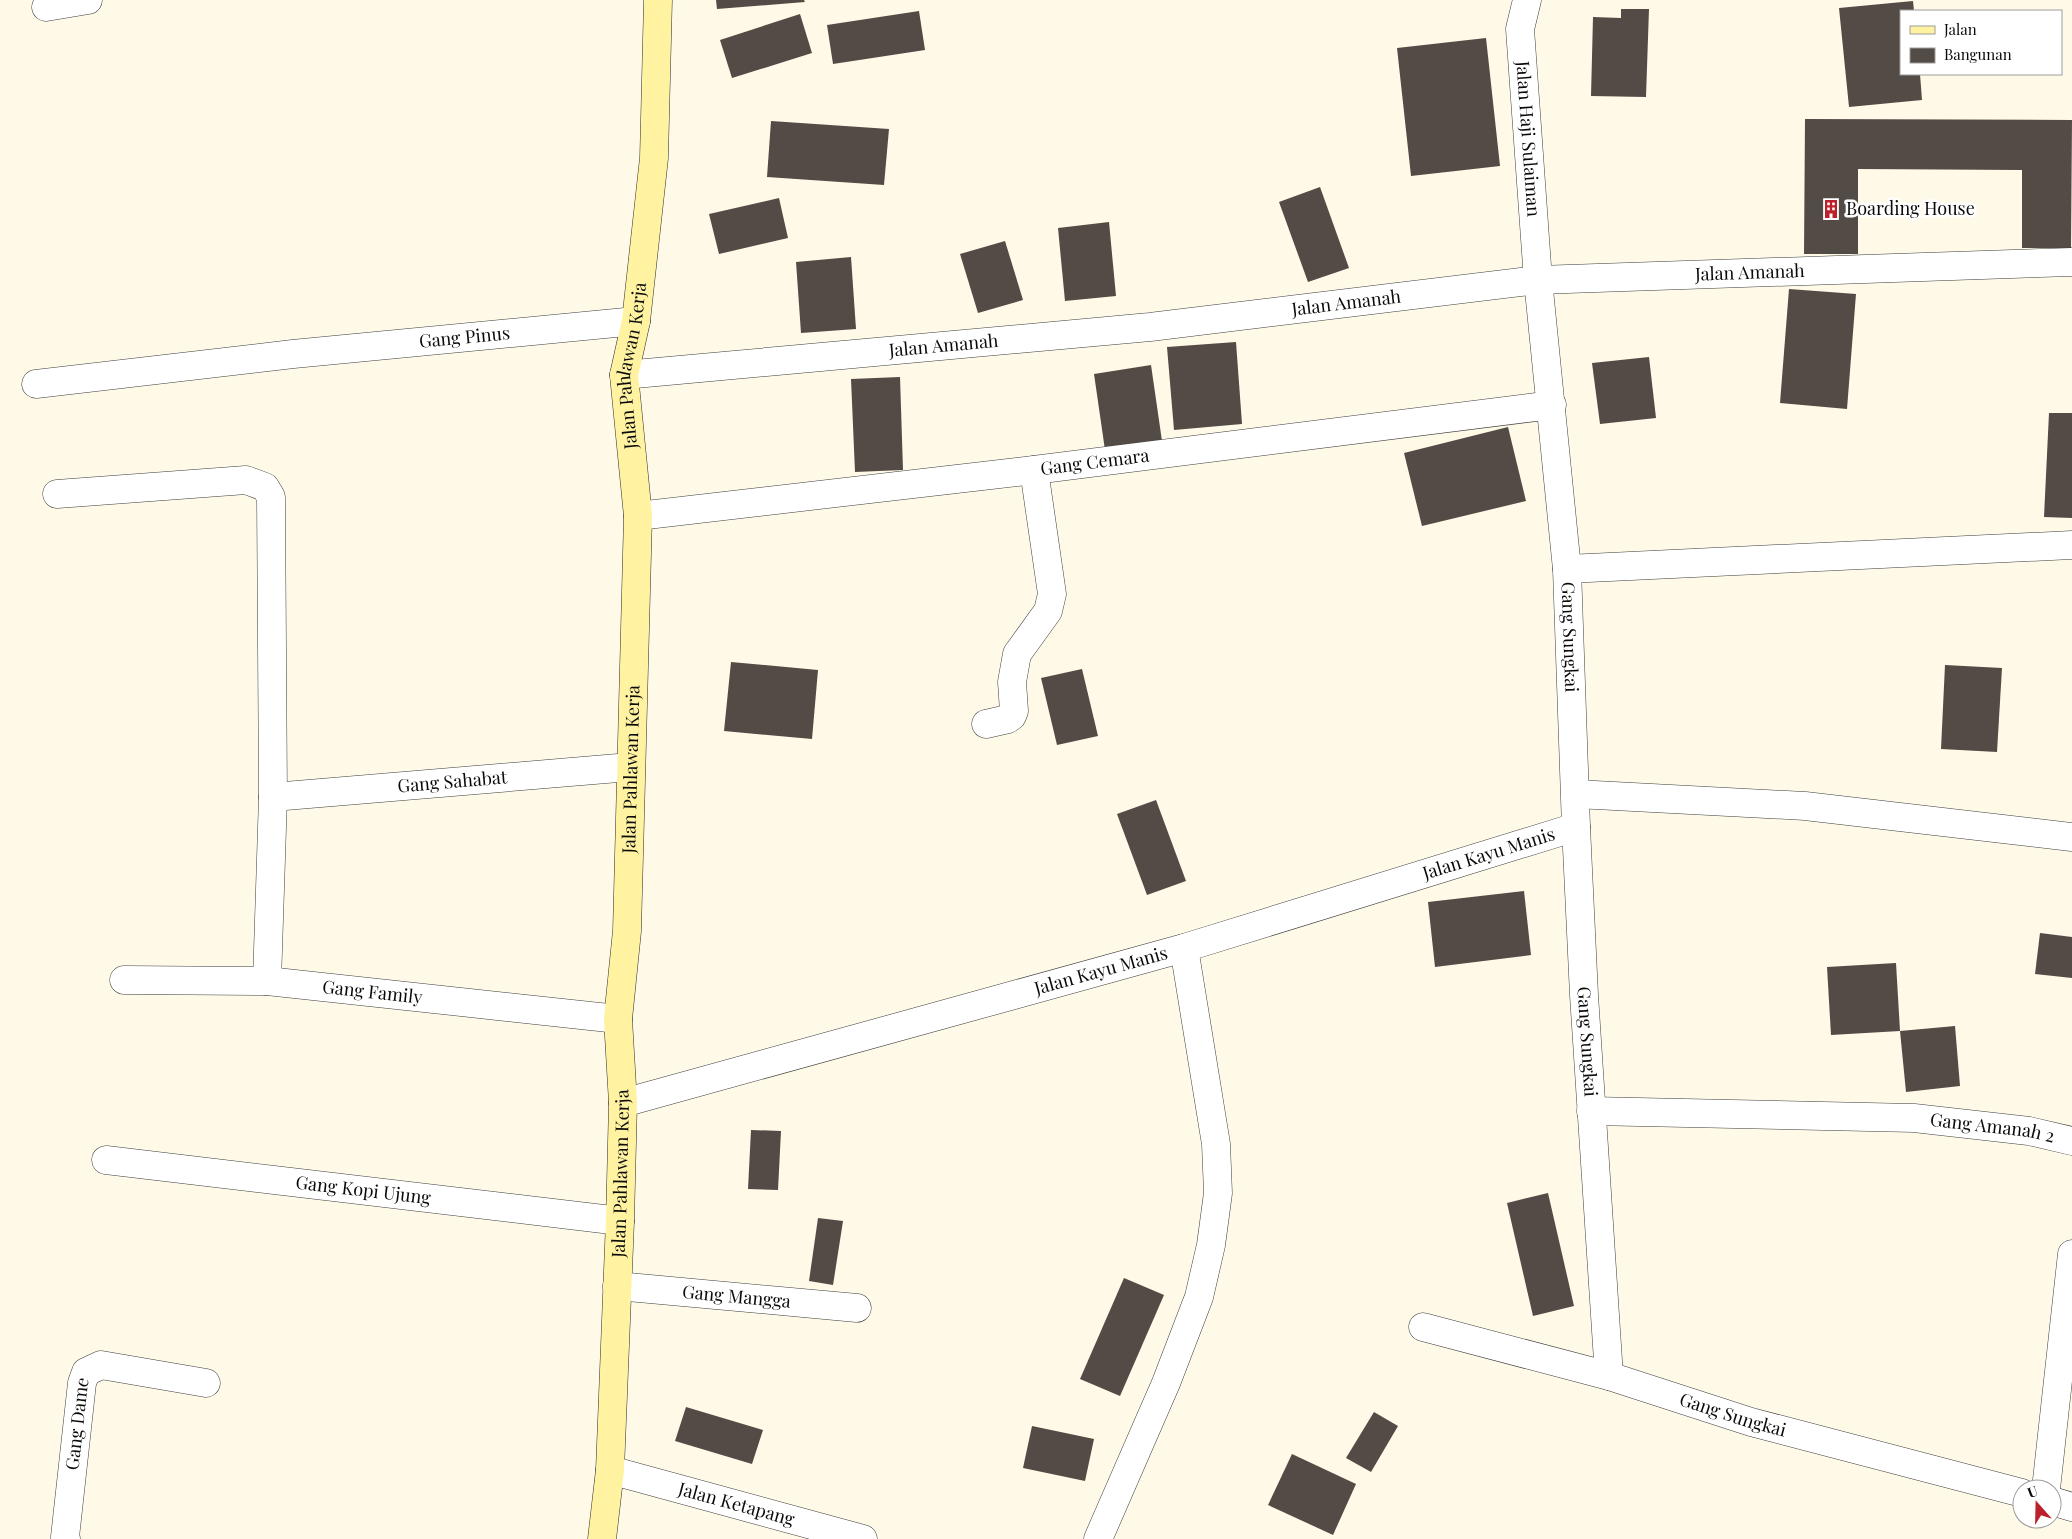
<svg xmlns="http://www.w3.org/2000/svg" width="2072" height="1539" viewBox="0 0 2072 1539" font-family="'Playfair Display',serif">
<rect width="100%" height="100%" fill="#fffae7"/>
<!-- building -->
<g fill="#534b46">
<path d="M716 0H804L805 2 717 9Z"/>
<path d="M1913 1 1914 11H1901V74H1920L1922 100 1849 107 1839 8Z"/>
<path d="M1621 9H1649L1646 97 1591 96 1593 17 1621 18Z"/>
<path d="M919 11 925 50 833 64 827 25Z"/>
<path d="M800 14 812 53 732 78 720 40Z"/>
<path d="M1486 38 1500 166 1411 176 1397 48Z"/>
<path d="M1805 119 2072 120 2071 248H2022V170L1858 169V254H1804Z"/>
<path d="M771 121 889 129 884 185 767 177Z"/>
<path d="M1320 187 1349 268 1308 282 1279 202Z"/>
<path d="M779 198 788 238 719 254 709 214Z"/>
<path d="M1109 222 1116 296 1065 301 1058 228Z"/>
<path d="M1005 241 1023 300 978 313 960 254Z"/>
<path d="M851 257 856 329 801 333 796 262Z"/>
<path d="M1789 289 1856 294 1847 409 1780 403Z"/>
<path d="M1236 342 1242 424 1174 430 1167 347Z"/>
<path d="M1649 357 1656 418 1600 424 1592 363Z"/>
<path d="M1151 365 1162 441 1105 450 1094 374Z"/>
<path d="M900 377 903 470 855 472 851 379Z"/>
<path d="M2049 413H2072V518L2044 517Z"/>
<path d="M1508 427 1526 501 1422 526 1404 453Z"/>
<path d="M731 662 818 670 812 739 724 731Z"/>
<path d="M1945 665 2002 668 1997 752 1941 749Z"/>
<path d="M1082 669 1098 736 1057 745 1041 678Z"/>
<path d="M1156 800 1186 881 1147 895 1117 814Z"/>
<path d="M1524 891 1531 955 1435 967 1428 902Z"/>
<path d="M2040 933 2072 937V978L2035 974Z"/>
<path d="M1896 963 1900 1031 1831 1035 1827 967Z"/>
<path d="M1955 1026 1960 1086 1906 1092 1900 1031Z"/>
<path d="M751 1130 781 1131 778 1190 748 1189Z"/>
<path d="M1548 1193 1574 1306 1533 1316 1507 1203Z"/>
<path d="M818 1218 843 1221 833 1285 809 1281Z"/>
<path d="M1124 1278 1164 1295 1120 1396 1080 1379Z"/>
<path d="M686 1407 763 1430 752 1464 675 1441Z"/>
<path d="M1374 1412 1398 1426 1371 1472 1346 1458Z"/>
<path d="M1032 1426 1094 1439 1085 1481 1023 1468Z"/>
<path d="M1292 1454 1356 1484 1333 1535 1268 1505Z"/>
</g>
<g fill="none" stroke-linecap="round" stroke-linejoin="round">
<!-- street casing -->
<g stroke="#3d3d3d" stroke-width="29">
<g id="street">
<path id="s1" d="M1527 0 1520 29 1538 280 1567 569 1576 827 1584 995 1609 1376 1751 1422 2022 1493"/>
<path d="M46 7 88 0"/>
<path id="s2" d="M624 375 1150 327 1538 280 2072 262"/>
<path id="s3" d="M36 384 293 354 636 321"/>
<path d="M57 494 246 480 265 487 271 497 273 797 267 981"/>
<path id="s4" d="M638 516 1034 470 1552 405"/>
<path d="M1567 569 2072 545"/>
<path d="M986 724 1008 719 1012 716 1014 711 1012 682 1017 654 1048 611 1052 594 1034 470"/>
<path d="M1576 794 1805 806 2072 837"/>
<path id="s5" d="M273 797 630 767"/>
<path id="s6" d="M124 980 267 981 618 1019"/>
<path id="s7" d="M623 1103 1184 948 1576 827"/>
<path id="s8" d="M1591 1111 1914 1118 2029 1131 2072 1141"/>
<path id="s9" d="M106 1160 620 1221"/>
<path id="s10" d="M617 1286 857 1308"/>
<path d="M1423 1327 1609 1376"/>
<path id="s11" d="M610 1470 863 1539"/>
<path d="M2046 1489 2072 1254"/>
<path d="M2052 1501 2072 1507"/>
<path id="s12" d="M66 1539 65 1537 82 1383 86 1372 101 1365 206 1383"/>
<path d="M1098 1539 1166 1383 1199 1297 1211 1245 1218 1193 1216 1144 1184 948"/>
</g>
</g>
<!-- secondary casing -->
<g stroke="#2c2c2c" stroke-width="29">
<g id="secondary">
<path id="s13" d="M602 1539 610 1470 620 1221 623 1103 618 1019 627 931 638 516 624 375 636 321 654 158 658 0"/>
</g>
</g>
<!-- street -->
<use href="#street" stroke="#fff" stroke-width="28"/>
<!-- secondary -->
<use href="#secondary" stroke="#fff3a2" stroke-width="28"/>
</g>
<!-- icons -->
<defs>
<g id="building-bare" transform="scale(1.5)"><path d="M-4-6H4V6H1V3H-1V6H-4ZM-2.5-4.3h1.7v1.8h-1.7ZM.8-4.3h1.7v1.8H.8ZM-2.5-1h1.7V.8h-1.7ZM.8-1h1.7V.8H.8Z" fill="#bc202a" stroke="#fff" stroke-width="2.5" paint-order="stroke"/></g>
</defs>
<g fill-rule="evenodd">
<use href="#building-bare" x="1831" y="209"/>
</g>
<g text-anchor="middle" stroke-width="5" stroke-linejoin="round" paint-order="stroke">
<!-- street labels -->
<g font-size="18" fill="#0a0a0a" stroke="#fff">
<text dy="6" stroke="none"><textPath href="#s1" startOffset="140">Jalan Haji Sulaiman</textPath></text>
<text dy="6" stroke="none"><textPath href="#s2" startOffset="1131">Jalan Amanah</textPath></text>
<text dy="6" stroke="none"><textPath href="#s2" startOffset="726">Jalan Amanah</textPath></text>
<text dy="6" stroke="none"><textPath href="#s3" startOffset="431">Gang Pinus</textPath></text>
<text dy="6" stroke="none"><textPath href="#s2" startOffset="321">Jalan Amanah</textPath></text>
<text dy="6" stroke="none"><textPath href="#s13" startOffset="1176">Jalan Pahlawan Kerja</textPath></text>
<text dy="6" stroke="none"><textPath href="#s4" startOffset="460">Gang Cemara</textPath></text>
<text dy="6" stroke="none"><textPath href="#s1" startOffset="640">Gang Sungkai</textPath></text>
<text dy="6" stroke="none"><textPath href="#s13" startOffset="771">Jalan Pahlawan Kerja</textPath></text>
<text dy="6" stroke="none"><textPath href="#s5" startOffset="180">Gang Sahabat</textPath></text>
<text dy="6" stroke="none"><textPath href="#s7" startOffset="901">Jalan Kayu Manis</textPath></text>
<text dy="6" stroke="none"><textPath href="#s7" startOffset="496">Jalan Kayu Manis</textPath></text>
<text dy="6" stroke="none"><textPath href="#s6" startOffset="249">Gang Family</textPath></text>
<text dy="6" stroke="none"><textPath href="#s1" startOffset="1045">Gang Sungkai</textPath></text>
<text dy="6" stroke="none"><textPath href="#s8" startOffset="402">Gang Amanah 2</textPath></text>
<text dy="6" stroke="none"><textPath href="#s13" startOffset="366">Jalan Pahlawan Kerja</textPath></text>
<text dy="6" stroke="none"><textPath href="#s9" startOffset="259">Gang Kopi Ujung</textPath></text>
<text dy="6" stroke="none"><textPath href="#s10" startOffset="120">Gang Mangga</textPath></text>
<text dy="6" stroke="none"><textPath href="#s1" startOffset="1510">Gang Sungkai</textPath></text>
<text dy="6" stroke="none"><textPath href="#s12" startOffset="116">Gang Dame</textPath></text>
<text dy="6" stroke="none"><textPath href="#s11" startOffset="131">Jalan Ketapang</textPath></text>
</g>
<!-- poi labels -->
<g font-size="18" fill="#0a0a0a" stroke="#fff" text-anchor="start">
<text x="1846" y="215">Boarding House</text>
</g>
</g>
<!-- legend -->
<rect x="1900" y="10" width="162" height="65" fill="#ffffff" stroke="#9d9d9d"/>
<rect x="1910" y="26" width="25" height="8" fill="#fff3a2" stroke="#9d9d9d"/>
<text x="1944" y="35" font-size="15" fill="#0a0a0a">Jalan</text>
<rect x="1910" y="48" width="25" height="15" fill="#534b46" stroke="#9d9d9d"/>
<text x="1944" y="60" font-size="15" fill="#0a0a0a">Bangunan</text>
<!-- north arrow -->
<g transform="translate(2037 1504) rotate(340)"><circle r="24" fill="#ffffff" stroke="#9d9d9d"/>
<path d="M0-4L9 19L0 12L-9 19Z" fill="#bc202a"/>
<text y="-8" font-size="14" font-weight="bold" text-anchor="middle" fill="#0a0a0a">U</text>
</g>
</svg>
